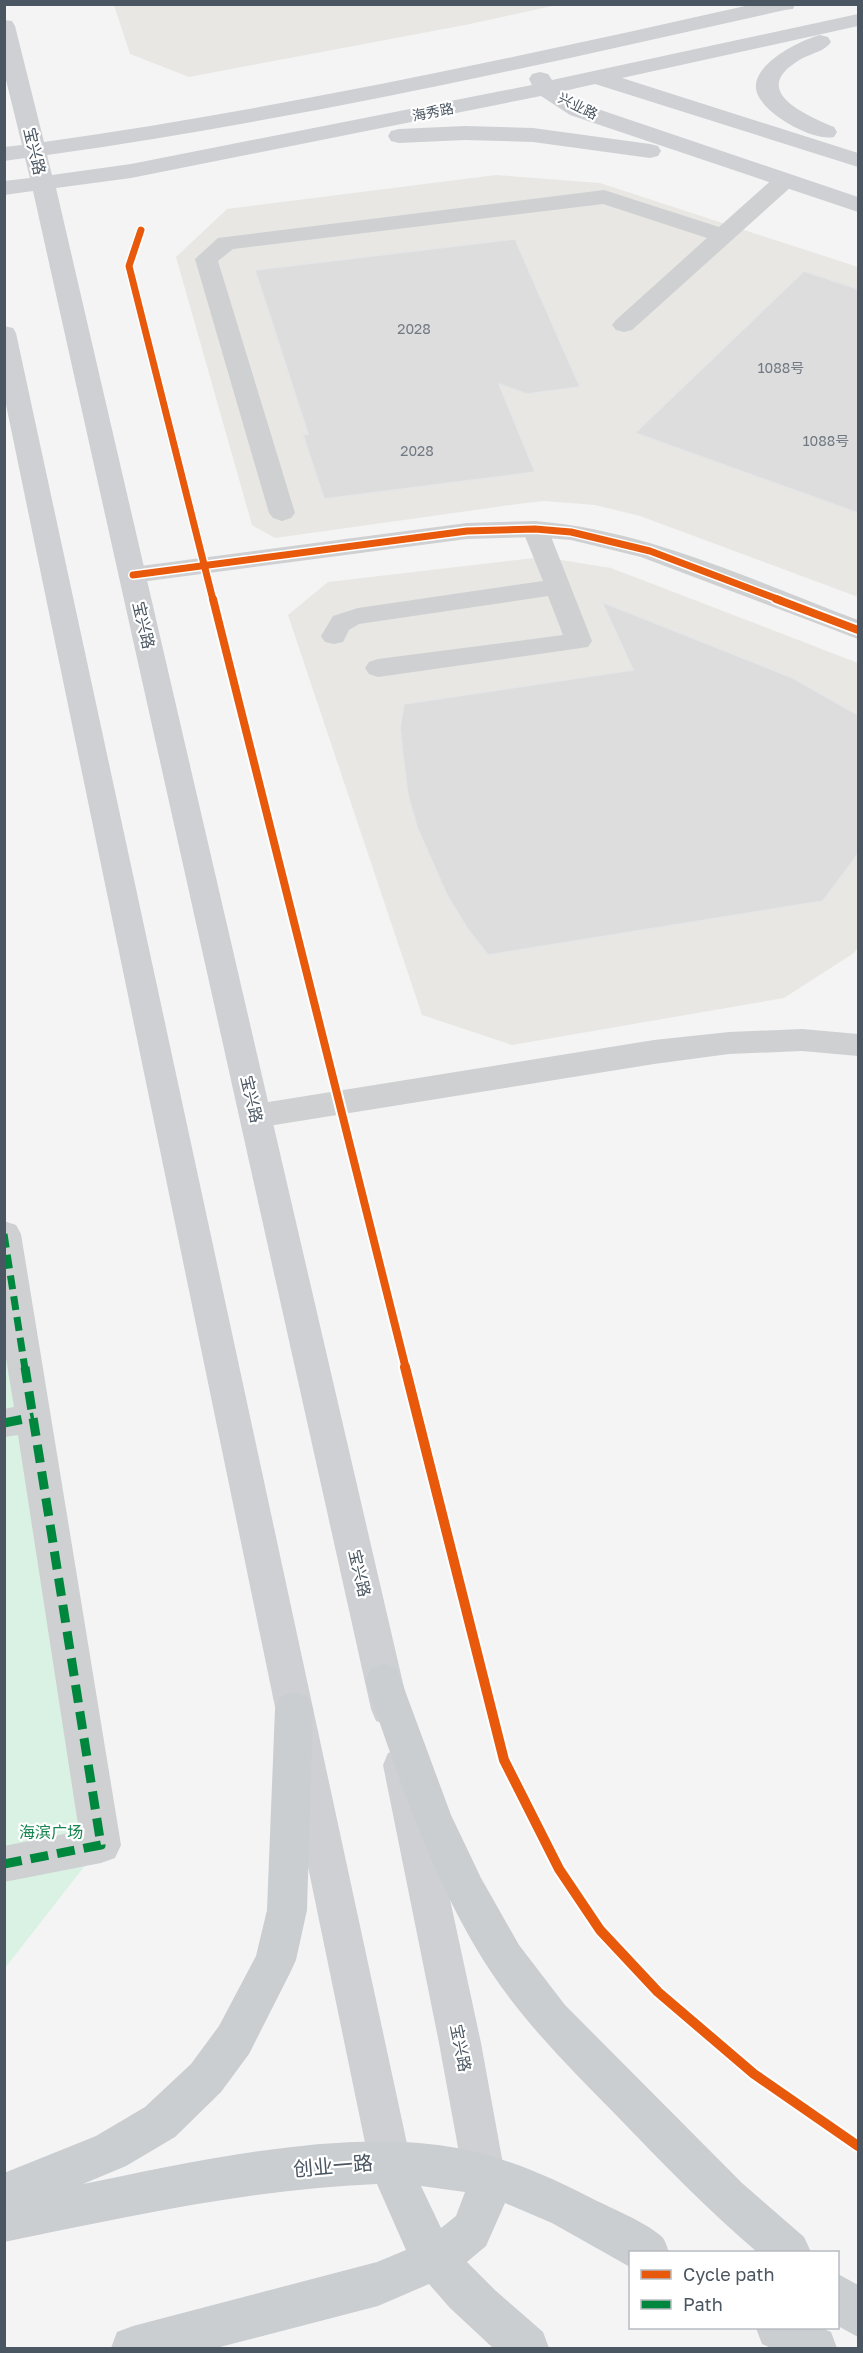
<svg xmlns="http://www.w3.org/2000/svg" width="863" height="2353" viewBox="0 0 863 2353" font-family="'Golos Text','Noto Sans SC',sans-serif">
<rect width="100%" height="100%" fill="#f4f4f4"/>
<!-- commercial -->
<g fill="#e8e7e3">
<path d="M114 5 115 4 557 5 470 24 189 77 130 54Z"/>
<path d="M496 175 600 183 858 267V597L640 516 595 505 544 501 518 504 275 538 252 525 176 257 227 209Z"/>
<path d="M542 557 611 568 858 663V947L854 953 784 998 512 1045 422 1015 288 615 328 582Z"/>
</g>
<!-- green -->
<path fill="#d9f2e3" d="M4 1234 101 1845 5 1968H4Z"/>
<!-- building -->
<g fill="#ddddde" stroke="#e5e6e7" stroke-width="1.5">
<path d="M515 239 580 387 527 394 499 384 535 472 324 499 303 435 308 434 255 270Z"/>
<path d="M804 271 858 289V513L635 433Z"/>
<path d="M602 602 793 678 858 715V854L823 901 488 955 467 928 447 895 417 827 408 795 403 756 400 728 404 704 633 670Z"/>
</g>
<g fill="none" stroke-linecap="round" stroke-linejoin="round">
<!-- lane -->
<g fill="#ced0d2" fill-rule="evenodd">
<path d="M784 174 792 176 795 181 792 186 632 330 624 332 616 330 612 325 616 320 707 238 603 204 233 249 218 261 295 513 291 518 282 521 273 518 269 513 195 259 218 238 604 190 719 227 776 176Z"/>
<path d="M535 521 544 524 548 529 592 641 588 647 378 677 369 674 365 668 369 662 378 659 563 635 548 596 359 624 349 630 343 642 334 644 325 642 321 636 333 616 358 608 543 581 522 529 526 524Z"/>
</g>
<!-- street -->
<g fill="#ced0d2" fill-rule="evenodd">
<path d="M535 521C648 530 754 581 858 620V639L641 557 571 540 535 537 467 539 133 583 123 581 120 575 123 569 133 567 467 523Z"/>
<path d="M802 1029 858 1034V1056L802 1051 729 1054 654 1064 256 1128 245 1124 240 1116 245 1108 256 1104 654 1040 729 1032Z"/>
<path d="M4 1221 16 1225 21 1234 121 1845 115 1858 101 1863 4 1882V1846L79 1831 18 1435 4 1437V1409L14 1407 4 1346Z"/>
</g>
<!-- secondary -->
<g fill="#ced0d4" fill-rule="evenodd">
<path d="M754 4H795L793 9 785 10C540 65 296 120 47 155L52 175 131 164 532 85 529 79 532 74 540 72 548 74 552 80 858 14V26L622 78 858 153V167L595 84 564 91 586 105 858 197V212L570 115 541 96 131 178 56 188 409 1709 404 1721 390 1726 376 1721 371 1709 33 191 4 195V181L30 178 25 158 4 161V147L22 145 4 72V20L12 21 15 26 44 142C283 108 519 57 754 4Z"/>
<path d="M820 35 828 37 831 42C825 51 813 53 803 58 747 89 801 113 834 127L837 132 834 137C813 142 759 112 756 89 753 63 801 40 820 35Z"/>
<path d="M465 126 533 128 650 144 658 146 661 151 658 156 650 158 533 142 465 140 399 143 391 141 388 136 391 131 399 129Z"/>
<path d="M4 326 13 328 16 333 411 2162 405 2177 390 2183 375 2177 369 2162 4 395Z"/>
<path d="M402 1748 416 1753 421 1765 481 2043 505 2175 499 2190 484 2196 469 2190 463 2175 439 2043 383 1765 388 1753Z"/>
</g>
<!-- primary -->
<g fill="#caced1" fill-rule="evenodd">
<path d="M384 1664 397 1669 451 1815 481 1878 519 1945 565 2005 742 2183 804 2237 811 2252H757C707 2209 662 2163 617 2116 572 2070 527 2026 491 1972 433 1884 400 1780 365 1681L371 1669Z"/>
<path d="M294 1692 308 1697 313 1709 307 1910 296 1960 290 1973 249 2054 221 2092 175 2137 126 2166 83 2184C196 2161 345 2127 457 2148 506 2157 553 2178 597 2201 614 2209 648 2224 661 2236 665 2239 667 2247 669 2252H630V2267L552 2223 505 2203 486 2246 467 2262 496 2291 543 2332 549 2348H493L450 2308 429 2284 378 2306 216 2348H111L117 2332 133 2326 377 2262 406 2250 377 2184C251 2189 127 2217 4 2242V2173L96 2136 145 2107 191 2064 219 2026 256 1956 267 1910 275 1709 280 1697ZM421 2186 465 2192 456 2216 441 2228Z"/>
<path d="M838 2274 858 2285V2337L838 2326Z"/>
<path d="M756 2328H822L831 2332 837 2348H771L762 2344Z"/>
</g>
<!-- quiet-far1 -->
<path stroke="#00873e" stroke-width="7" stroke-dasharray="14 7" stroke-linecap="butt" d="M4 1234 25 1369"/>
<!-- quiet -->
<g stroke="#00873e" stroke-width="9" stroke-dasharray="18 9" stroke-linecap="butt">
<path d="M4 1423 34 1417"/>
<path d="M4 1864 101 1845 25 1367"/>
</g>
<!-- cycleway-far2 casing -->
<g stroke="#fff" stroke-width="10">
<g id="cycleway-far2">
<path d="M141 230 129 266 213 600"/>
<path d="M133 575 467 531 535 529 571 532 650 551 780 600"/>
</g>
</g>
<!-- cycleway-far1 casing -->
<g stroke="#fff" stroke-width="12">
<g id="cycleway-far1">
<path d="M213 599 406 1369"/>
<path d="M776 599 858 630"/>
</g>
</g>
<!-- cycleway casing -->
<g stroke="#fff" stroke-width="14">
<path id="cycleway" d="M405 1367 504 1760 559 1869 600 1930 658 1992 754 2074 858 2146"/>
</g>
<!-- cycleway-far2 -->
<use href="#cycleway-far2" stroke="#e8590c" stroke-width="7"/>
<!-- cycleway-far1 -->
<use href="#cycleway-far1" stroke="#e8590c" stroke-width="8"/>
<!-- cycleway -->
<use href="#cycleway" stroke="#e8590c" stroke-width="10"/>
</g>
<g text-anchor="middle" stroke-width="4.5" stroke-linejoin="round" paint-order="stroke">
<!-- far-street labels -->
<g font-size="14" fill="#4a5661" stroke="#fff">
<text transform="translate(578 106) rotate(26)" y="5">兴业路</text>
<text transform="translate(433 112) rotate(-11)" y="5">海秀路</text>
</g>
<!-- number labels -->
<g font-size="14" fill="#707881">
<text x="414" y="334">2028</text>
<text x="781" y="373">1088号</text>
<text x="826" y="446">1088号</text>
<text x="417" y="456">2028</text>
</g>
<!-- street labels -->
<g font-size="16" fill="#4a5661" stroke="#fff">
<text transform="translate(35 151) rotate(77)" y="6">宝兴路</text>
<text transform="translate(144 625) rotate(77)" y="6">宝兴路</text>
<text transform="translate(252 1099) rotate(77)" y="6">宝兴路</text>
<text transform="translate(360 1573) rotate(77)" y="6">宝兴路</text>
<text transform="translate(461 2048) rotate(79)" y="6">宝兴路</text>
</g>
<!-- park labels -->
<g font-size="16" fill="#17864f" stroke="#fff">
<text x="51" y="1838">海滨广场</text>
</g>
<!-- near-street labels -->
<g font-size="20" fill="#4a5661" stroke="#fff">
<text transform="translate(333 2166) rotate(-5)" y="7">创业一路</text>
</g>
</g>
<!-- border -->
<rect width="863" height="2353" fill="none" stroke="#4a5661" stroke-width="12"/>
<!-- legend -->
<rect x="629" y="2251" width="210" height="78" fill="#ffffff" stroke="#b7bbc0" stroke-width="1.5"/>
<rect x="641" y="2270" width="30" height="9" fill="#e8590c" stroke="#b7bbc0" stroke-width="1.5"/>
<text x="683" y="2281" font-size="18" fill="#4a5661">Cycle path</text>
<rect x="641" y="2300" width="30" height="9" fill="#00873e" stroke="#b7bbc0" stroke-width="1.5"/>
<text x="683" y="2311" font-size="18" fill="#4a5661">Path</text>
</svg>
